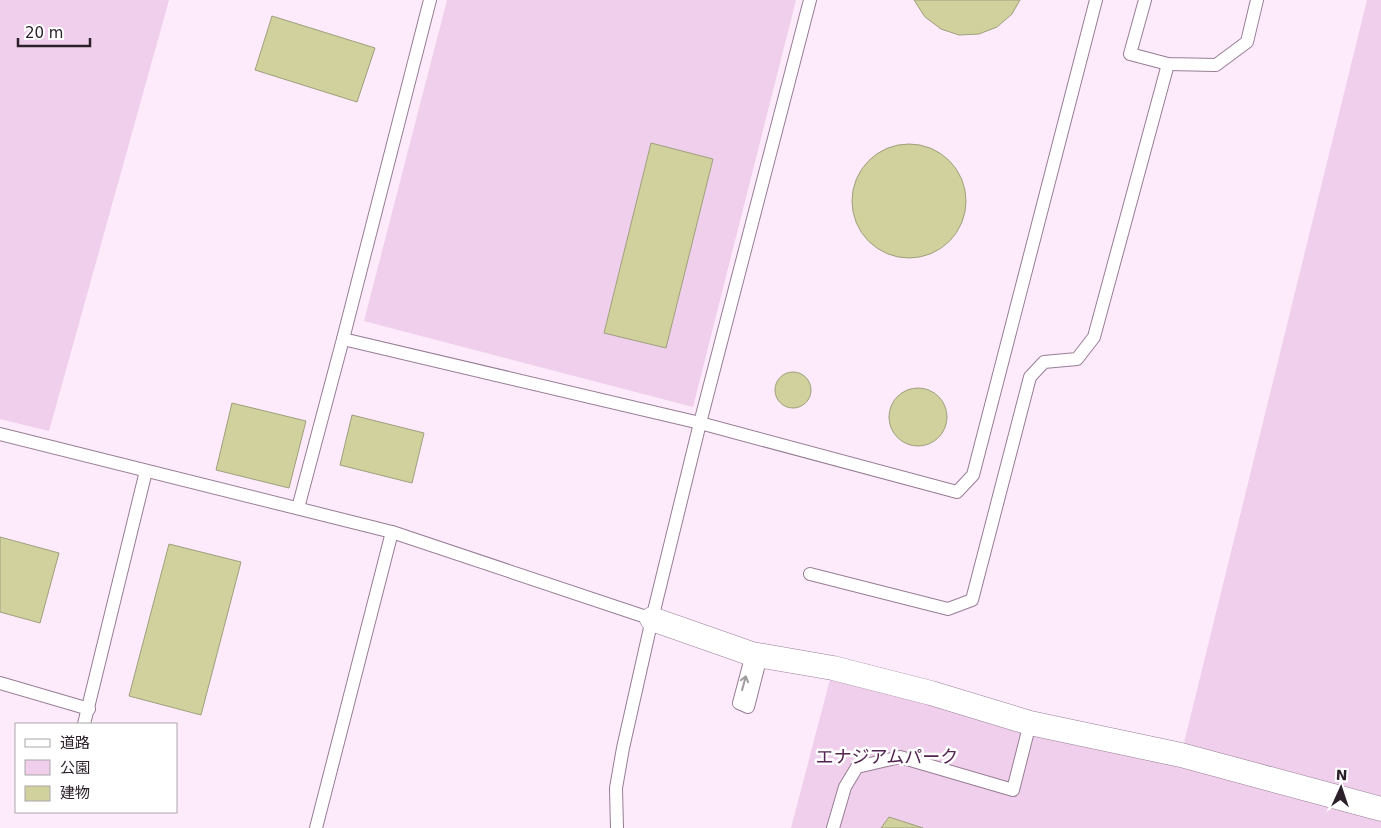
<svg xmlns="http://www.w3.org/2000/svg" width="1381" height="828" font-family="'DejaVu Sans','Noto Sans JP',sans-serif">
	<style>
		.green { fill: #efcfeb; fill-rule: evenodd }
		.building { fill: #d1d19e; stroke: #9e9f7c }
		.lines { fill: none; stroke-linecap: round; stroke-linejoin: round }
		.service-casing { stroke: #987d95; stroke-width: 14 }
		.minor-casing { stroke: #987d95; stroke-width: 25 }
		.service { stroke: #fff; stroke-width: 12 }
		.minor { stroke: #fff; stroke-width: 24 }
		.oneway { stroke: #a09ba0 }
		.labels { text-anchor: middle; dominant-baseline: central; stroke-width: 5; stroke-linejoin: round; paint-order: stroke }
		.park-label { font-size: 18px; fill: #532351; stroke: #fff }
	</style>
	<rect width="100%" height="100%" fill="#fdebfb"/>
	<g class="green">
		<path d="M0 0H169L49 431 0 419Z"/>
		<path d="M447 0H796L693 407 364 321ZM651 143 713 159 666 348 604 332Z"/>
		<path d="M1367 0H1381V828H791L833 668 1181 755Z"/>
	</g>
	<g class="building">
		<path d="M914 0H1020L1012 14 997 27 979 34 959 35 941 29 925 17Z"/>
		<path d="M272 16 375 48 357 102 255 70Z"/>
		<path d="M651 143 713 159 666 348 604 333Z"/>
		<circle cx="909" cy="201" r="57"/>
		<circle cx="793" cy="390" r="18"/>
		<circle cx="918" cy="417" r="29"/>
		<path d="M232 403 306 421 289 488 216 470Z"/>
		<path d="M352 415 424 433 412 483 340 465Z"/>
		<path d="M0 537 59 553 40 623 0 612Z"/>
		<path d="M169 544 241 562 201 715 129 696Z"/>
		<path d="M889 817 923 828H881Z"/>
	</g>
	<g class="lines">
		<defs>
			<g id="service">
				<path d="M1145 0 1130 54 1168 64 1216 65 1247 42 1257 0"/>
				<path d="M343 339 700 423 957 492 973 475 1096 0"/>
				<path d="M0 434 392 532 652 619"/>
				<path d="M298 508 343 339 430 0"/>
				<path d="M810 574 948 609 972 600 1030 377 1044 362 1077 359 1094 337 1168 64"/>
				<path d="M752 654 739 703 748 707 761 656"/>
				<path d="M0 683 89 709"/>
				<path d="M84 724 146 471"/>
				<path d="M316 828 392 532"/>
				<path d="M617 828 616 788 623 748 652 619 700 423 810 0"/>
				<path d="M833 828 845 787 857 767 900 757 1013 790 1030 723"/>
			</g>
			<path id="minor" d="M652 619 752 654 833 668 931 693 1030 723 1181 755 1381 809"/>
		</defs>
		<use href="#service" class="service-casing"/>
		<use href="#minor" class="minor-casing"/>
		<use href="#service" class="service"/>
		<use href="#minor" class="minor"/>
	</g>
	<defs><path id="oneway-shaft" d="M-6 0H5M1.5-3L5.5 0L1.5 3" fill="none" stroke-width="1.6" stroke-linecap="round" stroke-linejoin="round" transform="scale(1.25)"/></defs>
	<use class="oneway" href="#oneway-shaft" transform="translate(744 683) rotate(-75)"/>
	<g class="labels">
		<g class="park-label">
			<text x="887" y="756">エナジアムパーク</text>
		</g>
	</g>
	<rect x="15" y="723" width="162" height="90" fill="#ffffff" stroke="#aba6aa"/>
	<rect x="25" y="739" width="25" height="8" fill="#ffffff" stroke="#aba6aa"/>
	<text x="60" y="748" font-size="15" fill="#2c212b">道路</text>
	<rect x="25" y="760" width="25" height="15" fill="#efcfeb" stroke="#aba6aa"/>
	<text x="60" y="773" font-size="15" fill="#2c212b">公園</text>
	<rect x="25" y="786" width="25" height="15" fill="#d1d19e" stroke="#aba6aa"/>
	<text x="60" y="798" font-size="15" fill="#2c212b">建物</text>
	<g transform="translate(1341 788) rotate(3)" stroke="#ffffff" stroke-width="4" paint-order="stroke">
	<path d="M0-4L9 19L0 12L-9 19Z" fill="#2c212b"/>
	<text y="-8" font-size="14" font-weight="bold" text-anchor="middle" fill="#2c212b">N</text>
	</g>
	<path d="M18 38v8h72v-8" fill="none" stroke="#2c212b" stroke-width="2.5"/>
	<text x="25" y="38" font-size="15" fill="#2c212b" stroke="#ffffff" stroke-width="4" paint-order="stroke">20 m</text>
</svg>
